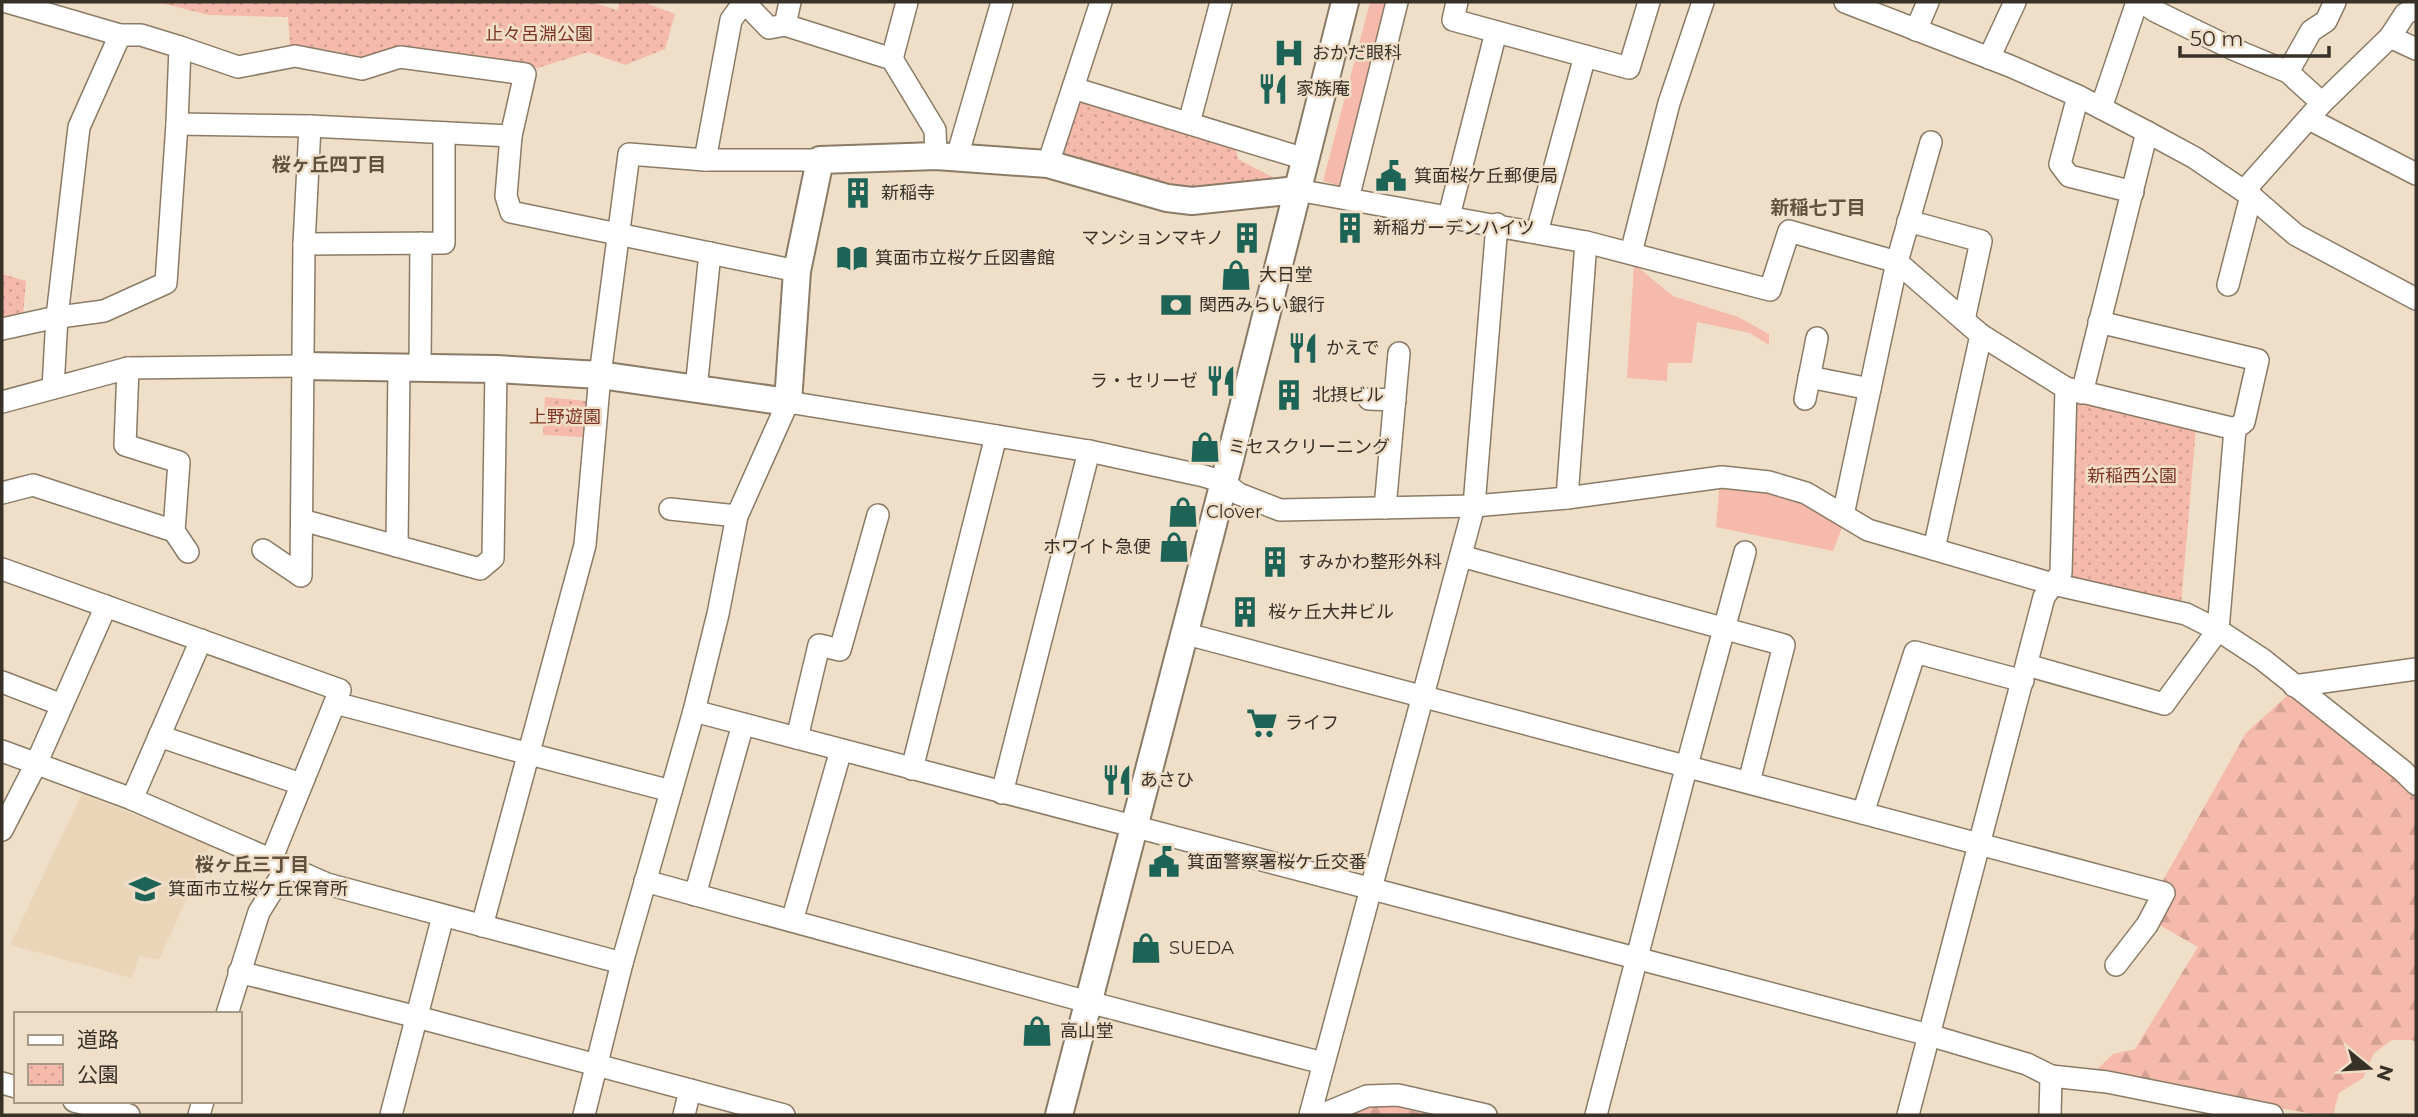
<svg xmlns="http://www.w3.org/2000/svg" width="2418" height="1117" font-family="Montserrat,'Noto Sans JP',sans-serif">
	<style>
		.built { fill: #ebd5b8 }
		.green { fill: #f5baab }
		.forest { fill: url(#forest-firs) }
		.park { fill: url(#park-dots) }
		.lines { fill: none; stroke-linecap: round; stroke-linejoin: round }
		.minor-casing { stroke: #8a7b66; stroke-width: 24 }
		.tertiary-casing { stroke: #8a7b66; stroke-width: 30 }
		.minor { stroke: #fff; stroke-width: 21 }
		.tertiary { stroke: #fff; stroke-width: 26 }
		.labels { text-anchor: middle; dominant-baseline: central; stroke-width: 5; stroke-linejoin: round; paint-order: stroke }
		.park-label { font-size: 18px; fill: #7e3624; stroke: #f0dfc8 }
		.poi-label { font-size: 18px; fill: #383128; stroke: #f0dfc8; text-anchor: start }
		.neighbourhood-label { font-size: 19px; font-weight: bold; fill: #61523f; stroke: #f0dfc8 }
	</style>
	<defs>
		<pattern id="forest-firs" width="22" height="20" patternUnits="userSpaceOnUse" patternTransform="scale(1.75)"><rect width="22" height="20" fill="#f5baab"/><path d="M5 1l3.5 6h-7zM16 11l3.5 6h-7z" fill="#d3a093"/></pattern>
		<pattern id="park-dots" width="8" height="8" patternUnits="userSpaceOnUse" patternTransform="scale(1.75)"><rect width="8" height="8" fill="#f5baab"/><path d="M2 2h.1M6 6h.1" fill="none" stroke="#d3a093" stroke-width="1.8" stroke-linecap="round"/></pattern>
	</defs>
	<rect width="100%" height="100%" fill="#f0dfc8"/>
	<path class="built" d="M82 794 211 844 159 960 139 956 132 978 10 945Z"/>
	<g class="green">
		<path d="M1370 2H1394L1344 187 1323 181Z"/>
		<path d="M1634 264 1673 296 1738 317 1769 334V345L1750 333 1697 322 1692 363H1668L1667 381 1627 378Z"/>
		<path d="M1720 480 1763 485 1845 520 1833 551 1716 527Z"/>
	</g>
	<g class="forest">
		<path d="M2289 694 2400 774 2416 790V1043L2412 1040H2392L2374 1053 2363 1078 2339 1093 2333 1115H2318L2093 1073 2113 1054 2135 1049 2198 947 2154 922 2162 882 2246 733Z"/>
		<path d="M1381 1103 1430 1115H1346Z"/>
	</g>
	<g class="park">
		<path d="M157 2H592L617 10 620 2H643L675 14 665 49 625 65 588 52 538 68 399 47 364 61 334 57 290 45 288 17 209 15Z"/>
		<path d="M1079 95 1234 142 1238 159 1276 179 1180 188 1057 154Z"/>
		<path d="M2 274 26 281 23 316 2 320Z"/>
		<path d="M545 397 586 401 583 437 543 435Z"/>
		<path d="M2080 398 2196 428 2181 605 2069 581 2074 403Z"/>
	</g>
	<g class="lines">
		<defs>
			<g id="minor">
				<path d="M744 2 769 28 785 25 892 59 935 130 936 156"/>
				<path d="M1457 2 1453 20 1629 68 1649 2"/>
				<path d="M1845 2 2010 66 2078 96 2147 132 2195 158 2251 196 2296 235 2416 299"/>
				<path d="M2142 2 2155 11 2233 49 2288 72 2322 103"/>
				<path d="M785 25 790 2"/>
				<path d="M1916 30 1928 2"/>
				<path d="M2390 37 2405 14 2416 8"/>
				<path d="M180 47 238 67 295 56 362 69 400 57 525 74 511 136"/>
				<path d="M1989 58 2015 2"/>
				<path d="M892 59 907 2"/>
				<path d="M2288 72 2311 31 2326 21 2335 2"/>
				<path d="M1073 88 1305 159"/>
				<path d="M2078 96 2060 164 2069 176 2133 192"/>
				<path d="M2101 108 2137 2"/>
				<path d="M2309 119 2416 174"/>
				<path d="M1189 123 1221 2"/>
				<path d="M177 124 310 126 511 136 506 196 511 212 797 271"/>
				<path d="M957 157 1002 2"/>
				<path d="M705 160 731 20 744 2"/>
				<path d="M1048 164 1101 2"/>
				<path d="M1297 190 1586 242 1770 290 1789 231 1897 262 1981 335 2066 388 2235 429 2244 422 2258 360 2099 322"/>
				<path d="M2244 191 2322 103 2390 37 2416 49"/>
				<path d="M1348 199 1397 2"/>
				<path d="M1449 216 1496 32"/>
				<path d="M1908 221 1981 241 1964 320"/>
				<path d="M1537 232 1585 56"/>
				<path d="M304 244 444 243V133"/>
				<path d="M1631 253 1669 103 1703 2"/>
				<path d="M2228 285 2251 196"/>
				<path d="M2 329 52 318 104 311 166 283 177 124 180 47 141 35H120L7 2"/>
				<path d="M128 368 125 445 179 462 174 531 188 552"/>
				<path d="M420 368 421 243"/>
				<path d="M1809 377 1870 389"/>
				<path d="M53 388 57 317 79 127 120 35"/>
				<path d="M696 389 710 253"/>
				<path d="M2082 393 2147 132"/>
				<path d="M1369 399 1395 400"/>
				<path d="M1805 399 1817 338"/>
				<path d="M2 402 128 368 303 366"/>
				<path d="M2 493 33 485 174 531"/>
				<path d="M1567 498 1586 242"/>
				<path d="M1385 508 1399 353"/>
				<path d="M670 509 737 516"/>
				<path d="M1843 515 1897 262 1931 142"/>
				<path d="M302 520 480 569 493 558 496 369"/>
				<path d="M397 546 399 367"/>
				<path d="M1934 549 1981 335"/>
				<path d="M263 550 301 576 304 244 310 126"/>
				<path d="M1461 556 1784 645 1749 782"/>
				<path d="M2 569 340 690 271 860"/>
				<path d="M1183 633 2164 893 2147 925 2116 965"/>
				<path d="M2027 665 2164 704 2218 630 2235 429"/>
				<path d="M2 682 62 705"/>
				<path d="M2294 686 2416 669"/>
				<path d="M335 703 671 791"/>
				<path d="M694 711 1929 1035 2027 1064 2051 1076 2107 1082 2272 1115"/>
				<path d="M159 736 301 784"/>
				<path d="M797 738 819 645 840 650 878 515"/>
				<path d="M2 751 132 799 327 884 622 963"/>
				<path d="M912 769 996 436"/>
				<path d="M1002 793 1089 451"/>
				<path d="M132 799 201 640"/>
				<path d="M1863 813 1915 652 2023 681"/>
				<path d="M2 830 36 764 106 606"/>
				<path d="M645 881 1088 1002 1323 1063"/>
				<path d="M695 895 743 724"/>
				<path d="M792 921 841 750"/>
				<path d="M482 926 585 545 600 375 629 154 705 160H820"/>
				<path d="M239 972 417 1017 784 1115"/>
				<path d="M227 1014 259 912 287 867"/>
				<path d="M2 1083 16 1087"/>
				<path d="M74 1101 129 1115"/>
				<path d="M199 1115 203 1101"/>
				<path d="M391 1115 443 916"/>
				<path d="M584 1115 622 963 694 711 718 614 737 516 788 402 1089 451 1204 476 1223 482 1239 494 1280 510 1474 506 1567 498 1722 477 1769 482 1806 493 1868 530 2053 584 2186 614 2218 630 2262 659 2403 771 2416 784"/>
				<path d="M684 1115 690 1090"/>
				<path d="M1310 1115 1474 506 1497 224"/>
				<path d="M1321 1115 1367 1096 1398 1095 1486 1115"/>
				<path d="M1596 1115 1687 765 1745 552"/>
				<path d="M1908 1115 2044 597 2061 573 2066 388"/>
				<path d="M2050 1115 2051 1076"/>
			</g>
			<g id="tertiary">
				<path d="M303 366 496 369 600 375 788 402 797 271 820 160 936 156 1048 164 1167 198 1192 201 1297 190"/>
				<path d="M1059 1115 1230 459 1345 2"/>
			</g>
		</defs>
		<use href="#minor" class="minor-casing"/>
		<use href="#tertiary" class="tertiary-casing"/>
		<use href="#minor" class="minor"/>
		<use href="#tertiary" class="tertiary"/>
	</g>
	<defs>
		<symbol id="hospital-bare" viewBox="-9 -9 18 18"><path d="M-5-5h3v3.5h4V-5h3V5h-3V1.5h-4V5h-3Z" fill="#1d6356" stroke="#f0dfc8" stroke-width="2.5" paint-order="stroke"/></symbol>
		<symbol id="restaurant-bare" viewBox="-9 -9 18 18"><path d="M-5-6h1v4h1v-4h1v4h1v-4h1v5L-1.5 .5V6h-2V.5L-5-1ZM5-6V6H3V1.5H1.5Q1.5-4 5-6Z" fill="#1d6356" stroke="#f0dfc8" stroke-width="2.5" paint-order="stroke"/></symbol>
		<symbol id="civic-bare" viewBox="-9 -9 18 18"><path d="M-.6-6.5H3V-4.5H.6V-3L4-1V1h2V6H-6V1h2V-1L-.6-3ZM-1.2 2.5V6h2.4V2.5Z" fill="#1d6356" stroke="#f0dfc8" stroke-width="2.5" paint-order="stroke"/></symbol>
		<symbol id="building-bare" viewBox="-9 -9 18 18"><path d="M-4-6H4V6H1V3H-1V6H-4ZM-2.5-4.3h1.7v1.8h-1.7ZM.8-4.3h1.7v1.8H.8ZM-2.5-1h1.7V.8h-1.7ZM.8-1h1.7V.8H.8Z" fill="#1d6356" stroke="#f0dfc8" stroke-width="2.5" paint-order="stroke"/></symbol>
		<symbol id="library-bare" viewBox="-9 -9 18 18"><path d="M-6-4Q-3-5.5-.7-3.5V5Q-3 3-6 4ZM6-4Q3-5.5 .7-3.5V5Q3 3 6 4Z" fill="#1d6356" stroke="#f0dfc8" stroke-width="2.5" paint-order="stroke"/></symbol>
		<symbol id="shop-bare" viewBox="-9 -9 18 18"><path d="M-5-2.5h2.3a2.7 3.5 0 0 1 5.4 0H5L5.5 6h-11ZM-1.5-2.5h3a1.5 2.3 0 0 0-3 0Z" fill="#1d6356" stroke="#f0dfc8" stroke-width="2.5" paint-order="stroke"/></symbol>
		<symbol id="bank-bare" viewBox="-9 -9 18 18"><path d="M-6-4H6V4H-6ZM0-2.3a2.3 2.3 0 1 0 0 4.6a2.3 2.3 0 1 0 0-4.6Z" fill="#1d6356" stroke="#f0dfc8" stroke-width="2.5" paint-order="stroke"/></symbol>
		<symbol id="supermarket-bare" viewBox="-9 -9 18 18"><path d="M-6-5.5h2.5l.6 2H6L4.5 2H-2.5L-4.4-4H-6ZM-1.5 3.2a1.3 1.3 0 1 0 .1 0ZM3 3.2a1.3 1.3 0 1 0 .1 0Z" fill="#1d6356" stroke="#f0dfc8" stroke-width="2.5" paint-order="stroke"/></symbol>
		<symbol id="school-bare" viewBox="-9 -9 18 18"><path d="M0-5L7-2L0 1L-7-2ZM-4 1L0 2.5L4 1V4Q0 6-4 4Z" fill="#1d6356" stroke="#f0dfc8" stroke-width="2.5" paint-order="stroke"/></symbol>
	</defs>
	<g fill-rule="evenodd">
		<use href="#hospital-bare" x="1267" y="31" width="44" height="44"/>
		<use href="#restaurant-bare" x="1251" y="67" width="44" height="44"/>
		<use href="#civic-bare" x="1369" y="154" width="44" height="44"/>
		<use href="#building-bare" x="836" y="171" width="44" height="44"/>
		<use href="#building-bare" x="1328" y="206" width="44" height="44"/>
		<use href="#building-bare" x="1225" y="216" width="44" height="44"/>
		<use href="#library-bare" x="830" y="236" width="44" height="44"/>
		<use href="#shop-bare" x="1214" y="253" width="44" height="44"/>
		<use href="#bank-bare" x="1154" y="283" width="44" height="44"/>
		<use href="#restaurant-bare" x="1281" y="326" width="44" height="44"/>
		<use href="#restaurant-bare" x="1199" y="359" width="44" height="44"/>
		<use href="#building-bare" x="1267" y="373" width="44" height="44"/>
		<use href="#shop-bare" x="1183" y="425" width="44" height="44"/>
		<use href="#shop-bare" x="1161" y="490" width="44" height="44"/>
		<use href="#shop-bare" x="1152" y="525" width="44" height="44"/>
		<use href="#building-bare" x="1253" y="540" width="44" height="44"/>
		<use href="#building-bare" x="1223" y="590" width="44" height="44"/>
		<use href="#supermarket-bare" x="1240" y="701" width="44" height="44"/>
		<use href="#restaurant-bare" x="1095" y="758" width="44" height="44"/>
		<use href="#civic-bare" x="1142" y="840" width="44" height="44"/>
		<use href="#school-bare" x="123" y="867" width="44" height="44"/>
		<use href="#shop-bare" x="1124" y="926" width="44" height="44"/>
		<use href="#shop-bare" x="1015" y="1009" width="44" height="44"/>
	</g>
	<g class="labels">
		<g class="park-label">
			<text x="539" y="34">止々呂淵公園</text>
			<text x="565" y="417">上野遊園</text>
			<text x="2132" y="476">新稲西公園</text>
		</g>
		<g class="poi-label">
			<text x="1312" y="53">おかだ眼科</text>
			<text x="1296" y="89">家族庵</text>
			<text x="1414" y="176">箕面桜ケ丘郵便局</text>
			<text x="881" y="193">新稲寺</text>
			<text x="1373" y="228">新稲ガーデンハイツ</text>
			<text x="1224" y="238" text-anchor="end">マンションマキノ</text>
			<text x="875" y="258">箕面市立桜ケ丘図書館</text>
			<text x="1259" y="275">大日堂</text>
			<text x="1199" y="305">関西みらい銀行</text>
			<text x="1326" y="348">かえで</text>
			<text x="1198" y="381" text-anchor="end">ラ・セリーゼ</text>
			<text x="1312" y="395">北摂ビル</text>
			<text x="1228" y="447">ミセスクリーニング</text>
			<text x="1206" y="512">Clover</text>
			<text x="1151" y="547" text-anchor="end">ホワイト急便</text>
			<text x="1298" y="562">すみかわ整形外科</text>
			<text x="1268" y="612">桜ヶ丘大井ビル</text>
			<text x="1285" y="723">ライフ</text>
			<text x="1140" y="780">あさひ</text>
			<text x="1187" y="862">箕面警察署桜ケ丘交番</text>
			<text x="168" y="889">箕面市立桜ケ丘保育所</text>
			<text x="1169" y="948">SUEDA</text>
			<text x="1060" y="1031">高山堂</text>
		</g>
		<g class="neighbourhood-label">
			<text x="329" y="164">桜ヶ丘四丁目</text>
			<text x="1818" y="207">新稲七丁目</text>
			<text x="252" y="864">桜ヶ丘三丁目</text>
		</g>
	</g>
	<rect width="2418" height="1117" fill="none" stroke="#383128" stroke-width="7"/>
	<rect x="14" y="1012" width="228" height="91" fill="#f0dfc8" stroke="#a69988" stroke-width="2"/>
	<rect x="28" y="1035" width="35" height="10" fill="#ffffff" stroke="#a69988" stroke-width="2"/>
	<text x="77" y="1047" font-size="21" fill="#383128">道路</text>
	<rect x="28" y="1064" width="35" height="21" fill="url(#park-dots)" stroke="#a69988" stroke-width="2"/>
	<text x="77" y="1082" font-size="21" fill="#383128">公園</text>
	<g transform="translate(2369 1068) rotate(108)" stroke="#f0dfc8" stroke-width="5" paint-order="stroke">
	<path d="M0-5L12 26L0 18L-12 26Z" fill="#383128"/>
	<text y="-10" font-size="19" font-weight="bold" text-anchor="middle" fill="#383128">N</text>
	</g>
	<path d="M2180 46v10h149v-10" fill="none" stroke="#383128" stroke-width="3.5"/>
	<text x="2190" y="46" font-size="21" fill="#383128" stroke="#f0dfc8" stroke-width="5" paint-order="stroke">50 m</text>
</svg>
